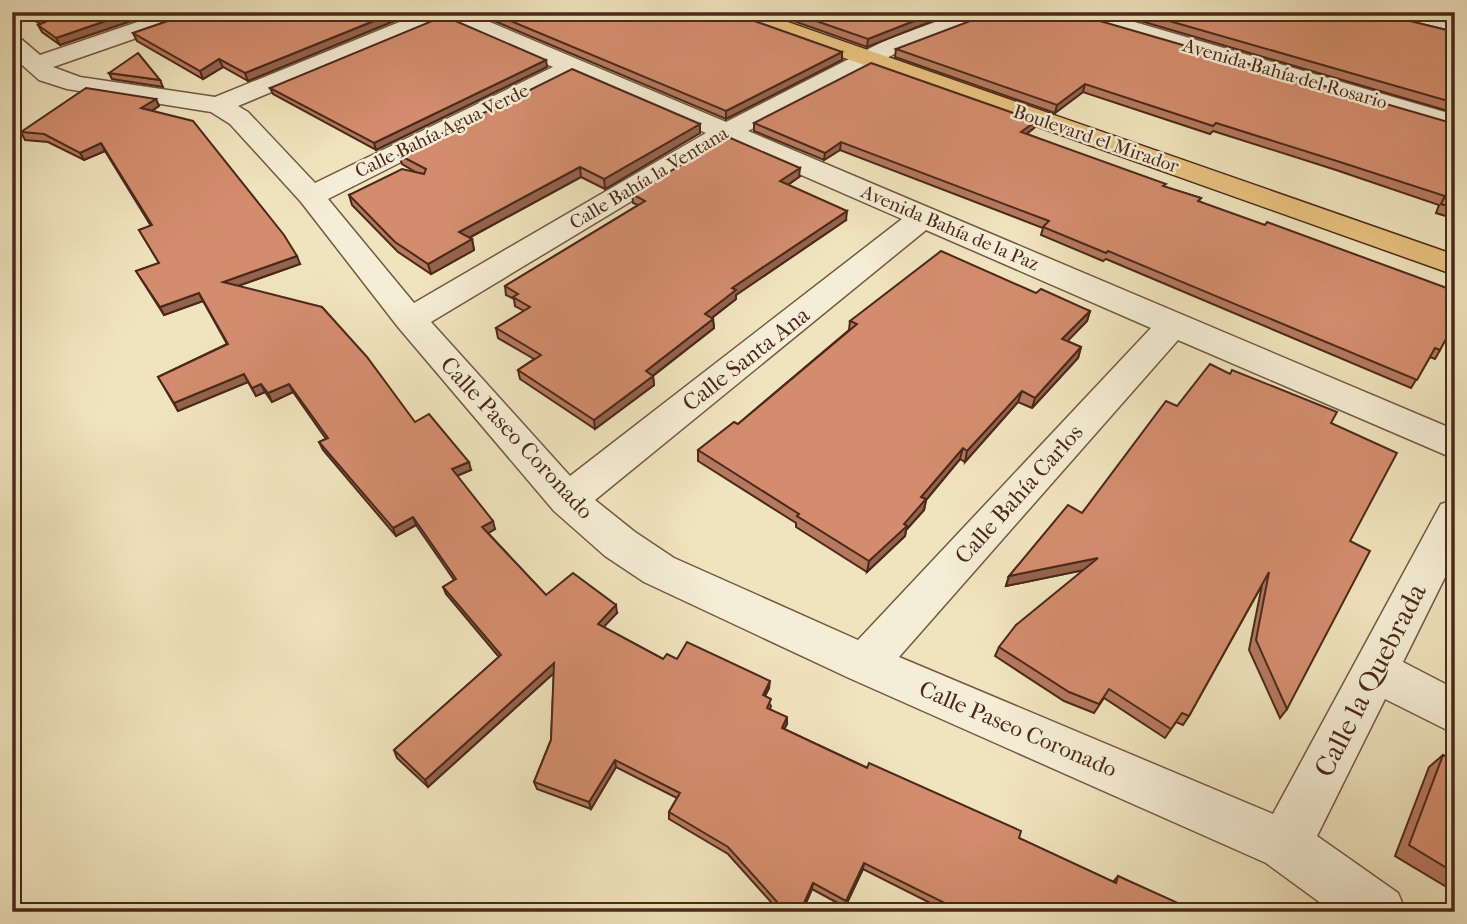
<svg xmlns="http://www.w3.org/2000/svg" width="1467" height="924" font-family="'IM FELL French Canon',serif">
	<style>
		.lines { fill: none; stroke-linecap: round; stroke-linejoin: round }
		.minor-casing { stroke: #745743; stroke-width: 3 }
		.major-casing { stroke: #4b281a; stroke-width: 3 }
		.minor { fill: #f5edd5; fill-rule: evenodd }
		.major { fill: #e8c27f; fill-rule: evenodd }
		.wall { fill: #b5795f; stroke: #4b281a; stroke-width: 2 }
		.shaded-wall { fill: #94634d; stroke: #4b281a; stroke-width: 2 }
		.building { fill: #d38d6e; stroke: #4b281a; stroke-width: 2 }
		.labels { text-anchor: middle; dominant-baseline: central; stroke-width: 5; stroke-linejoin: round; paint-order: stroke }
		.far-street-label { font-size: 19px; fill: #4b281a; stroke: #f5edd5 }
		.street-label { font-size: 23px; fill: #4b281a; stroke: #f5edd5 }
		.near-street-label { font-size: 28px; fill: #4b281a; stroke: #f5edd5 }
	</style>
	<rect width="100%" height="100%" fill="#f0e4be"/>
	<filter id="stains"><feTurbulence type="fractalNoise" baseFrequency=".00286" numOctaves="4"/><feColorMatrix values="0 0 0 0 .2 0 0 0 0 .09 0 0 0 0 .02 0 0 0 .5 -.17"/></filter>
	<radialGradient id="worn" r=".72"><stop offset=".6" stop-color="#630" stop-opacity="0"/><stop offset="1" stop-color="#630" stop-opacity=".3"/></radialGradient>
	<g class="lines">
		<defs>
			<g id="minor">
				<path d="M167 12H200L197 17 53 67 80 77 215 97 424 12H466L726 122 886 40 963 12H996L993 17 902 50 748 131 1455 430V459L1178 340 899 657 1273 814 1441 504 1455 500V557L1403 662 1455 689V734L1385 699 1317 836 1398 893 1406 912H1333L1266 863 849 678 644 582 605 556 554 511 398 327 301 202 230 124 211 112 67 89 39 80 12 56V36L20 38 40 55ZM445 20 553 67 315 183 248 112 238 106ZM573 75 706 133 414 303 328 199ZM728 143 902 219 570 476 431 322ZM926 230 1151 328 858 640 674 558 635 532 595 500Z"/>
				<path d="M1064 12H1100L1455 115V131L1067 17Z"/>
				<path d="M1366 12H1404L1455 25V39L1369 17Z"/>
			</g>
			<path id="major" d="M726 12H759L1455 255V275L729 17Z"/>
		</defs>
		<use href="#minor" class="minor-casing"/>
		<use href="#major" class="major-casing"/>
		<use href="#minor" class="minor"/>
		<use href="#major" class="major"/>
	</g>
	<g class="wall">
		<path d="M20 12H158L60 45 42 32 38 25 40 24Z"/>
		<path d="M194 12H416L248 81 223 67 203 79 137 41 133 33Z"/>
		<path d="M473 12H729L842 60 726 119Z"/>
		<path d="M768 12H955L867 47Z"/>
		<path d="M1110 12H1373L1455 32V113Z"/>
		<path d="M1416 12H1455V22Z"/>
		<path d="M896 49 1455 124V219L1436 213 1439 205 1336 170 1213 131 1210 134 1083 92 1055 113 895 57Z"/>
		<path d="M547 67 376 150 273 94 270 88Z"/>
		<path d="M109 73 160 80 163 87 112 79Z"/>
		<path d="M159 106 152 111 300 264 238 286 415 422 471 470 457 476 495 529 488 533 546 595 617 613 603 627 663 659H677L769 688 765 696 771 706 770 709 787 724 784 729 1113 882 1118 876 1188 912H948L863 869 845 907 812 889 802 912H780L728 854 669 819V812L677 798 616 767 591 809 537 789 534 782 551 740 554 673 428 787 397 758 394 750 499 657 446 594 443 587 454 580 416 525 396 536 323 450 319 442 326 439 293 392 272 402 265 392 256 396 248 382 178 411 158 377 227 344 203 301 164 315 141 279 136 271 159 263 139 230 151 226 105 151 84 160 48 142 25 140 21 132Z"/>
		<path d="M754 123 1034 128 1027 134 1165 187 1201 198 1199 201 1440 350 1435 359 1430 357 1411 388 1106 259 1103 261 1041 235 1043 228 840 150 824 160 754 131Z"/>
		<path d="M700 124V133L605 189 581 177 469 238 472 239 474 250 431 274 398 252 352 205 349 195 417 173 402 164 399 155Z"/>
		<path d="M799 177 788 185 846 220 736 295V299L712 318 713 319 714 328 653 376 654 385 595 429 520 379 518 370 534 359 498 338 496 328 524 311 515 306 514 299 506 295 505 286 638 205 633 203 632 194Z"/>
		<path d="M1036 293 1090 311 1087 321 1067 341 1081 347 1078 358 1032 408 1018 402 965 462 960 459 926 500 924 510 906 530 905 536 867 572 796 527V523L698 461V450L738 424 849 330 850 321Z"/>
		<path d="M1177 406 1331 423 1350 541 1287 709 1280 718 1249 650 1262 585 1189 716 1183 725 1176 722 1165 738 1104 698 1094 713 1064 701 995 656 999 647 1084 570 1006 586 1009 576 1082 513Z"/>
		<path d="M1443 755 1455 762V892L1395 856 1429 767Z"/>
	</g>
	<g class="shaded-wall">
		<path d="M132 12H158L60 45 56 38Z"/>
		<path d="M396 12H416L248 81 245 73Z"/>
		<path d="M937 12H955L867 47 868 39Z"/>
		<path d="M842 52V60L726 119V111Z"/>
		<path d="M219 59 223 67 203 79 200 71Z"/>
		<path d="M546 60 547 67 376 150 374 143Z"/>
		<path d="M1085 84 1083 92 1055 113 1057 105Z"/>
		<path d="M12 87 17 94 12 97Z"/>
		<path d="M156 99 159 106 144 116 141 108Z"/>
		<path d="M1036 121 1034 128 1019 139 1021 132Z"/>
		<path d="M700 124V133L605 189 604 179Z"/>
		<path d="M841 142 840 150 824 160 825 153Z"/>
		<path d="M101 143 105 151 84 160 80 153Z"/>
		<path d="M580 167 581 177 461 242 459 232Z"/>
		<path d="M800 168 799 177 780 190V181Z"/>
		<path d="M847 211 846 220 736 295V299L705 323V314L732 288Z"/>
		<path d="M472 239 474 250 431 274 428 264Z"/>
		<path d="M297 256 300 264 226 290 223 282Z"/>
		<path d="M199 293 203 301 164 315 160 307Z"/>
		<path d="M1090 311 1087 321 1059 350 1062 339Z"/>
		<path d="M713 319 714 328 647 380 646 371Z"/>
		<path d="M1081 347 1078 358 1032 408 1035 398Z"/>
		<path d="M244 374 248 382 178 411 174 403Z"/>
		<path d="M653 376 654 385 595 429 594 420Z"/>
		<path d="M261 384 265 392 256 396 252 388Z"/>
		<path d="M289 384 293 392 272 402 268 393Z"/>
		<path d="M1022 391 1018 402 965 462 967 451Z"/>
		<path d="M963 448 960 459 926 500 924 510 906 530 905 536 867 572 869 561 904 524 921 497Z"/>
		<path d="M469 462 471 470 454 477 452 469Z"/>
		<path d="M413 517 416 525 396 536 393 528Z"/>
		<path d="M493 521 495 529 485 535 482 527Z"/>
		<path d="M1098 558 1094 568 1006 586 1009 576Z"/>
		<path d="M616 605 617 613 599 632 598 624Z"/>
		<path d="M554 663 556 671 428 787 425 780Z"/>
		<path d="M770 681 769 688 762 702 763 695Z"/>
		<path d="M787 717V724L781 735 782 728Z"/>
		<path d="M615 760 616 767 591 809 589 802Z"/>
		<path d="M864 863 863 869 845 907 846 901Z"/>
		<path d="M813 883 812 889 802 912H800Z"/>
	</g>
	<g class="building">
		<path d="M29 12H132L56 38 38 25 45 22Z"/>
		<path d="M194 12H396L245 73 219 59 200 71 133 33Z"/>
		<path d="M489 12H729L842 52 726 111Z"/>
		<path d="M790 12H937L868 39Z"/>
		<path d="M994 12H1069L1455 124V208L1441 204 1445 196 1340 162 1216 123 1213 126 1085 84 1057 105 896 49Z"/>
		<path d="M1138 12H1373L1455 32V103Z"/>
		<path d="M444 16 546 60 374 143 270 88Z"/>
		<path d="M138 53 160 80 109 73Z"/>
		<path d="M871 63 1036 121 1021 132 1166 184 1163 186 1201 198 1198 201 1265 225 1267 222 1455 291V323L1440 350 1435 348 1417 380 1108 251 1106 253 1043 227 1049 221 841 142 825 153 754 123Z"/>
		<path d="M572 69 700 124 604 179 580 167 459 232 472 239 428 264 395 242 349 195 402 169 424 174 426 169 399 155Z"/>
		<path d="M86 88 156 99 141 108 193 121 284 235 297 256 223 282 322 307 367 357 415 422 429 414 469 462 452 469 493 521 482 527 546 595 573 573 616 605 598 624 663 659 667 654 677 659 687 642 770 681 763 695 771 699 767 708 787 717 782 728 867 768 869 763 1021 831 1019 838 1116 883 1118 876 1189 908 1188 912H954L955 908 864 863 846 901 813 883 800 912H786L728 847 669 812 680 793 615 760 589 802 534 782 551 740 554 663 425 780 394 750 501 655 443 587 456 579 413 517 393 528 319 442 328 438 289 384 268 393 261 384 252 388 244 374 174 403 158 377 228 344 199 293 160 307 136 271 159 263 139 230 152 225 101 143 80 153 44 134 21 132Z"/>
		<path d="M728 137 800 168 780 181 847 211 732 288 736 290 705 314 713 319 646 371 653 376 594 420 518 370 541 355 496 328 530 307 513 297 518 294 505 286 645 201 632 194Z"/>
		<path d="M941 251 1036 293 1041 289 1090 311 1062 339 1081 347 1035 398 1022 391 967 451 963 448 921 497 926 499 904 524 907 526 869 561 797 516 799 514 698 450 734 422 738 424 857 324 850 321Z"/>
		<path d="M1210 364 1230 374 1232 370 1337 412 1331 423 1397 453 1350 541 1370 551 1287 709 1256 640 1269 572 1189 716 1182 713 1171 729 1109 689 1099 704 1069 692 999 647 1016 625 1098 558 1009 576 1068 505 1082 513 1166 401 1177 406Z"/>
		<path d="M1443 755 1455 762V873L1409 845Z"/>
	</g>
	<g class="labels">
		<g class="far-street-label">
			<text transform="translate(1285 74) rotate(16)">Avenida Bahía del Rosario</text>
			<text transform="translate(442 131) rotate(-26)">Calle Bahía Agua Verde</text>
			<text transform="translate(1096 139) rotate(19)">Boulevard el Mirador</text>
			<text transform="translate(649 178) rotate(-31)">Calle Bahía la Ventana</text>
			<text transform="translate(950 228) rotate(23)">Avenida Bahía de la Paz</text>
		</g>
		<g class="street-label">
			<text transform="translate(746 359) rotate(-38)">Calle Santa Ana</text>
			<text transform="translate(517 438) rotate(47)">Calle Paseo Coronado</text>
			<text transform="translate(1019 494) rotate(-48)">Calle Bahía Carlos</text>
			<text transform="translate(1018 729) rotate(23)">Calle Paseo Coronado</text>
		</g>
		<g class="near-street-label">
			<text transform="translate(1370 680) rotate(-63)">Calle la Quebrada</text>
		</g>
	</g>
	<rect width="1467" height="924" fill="none" stroke="#f0e4be" stroke-width="42"/>
	<rect x="14" y="14" width="1439" height="896" fill="none" stroke="#4b281a" stroke-width="3.5"/>
	<rect x="21" y="21" width="1425" height="882" fill="none" stroke="#4b281a" stroke-width="2"/>
	<rect width="100%" height="100%" filter="url(#stains)"/>
	<rect width="100%" height="100%" fill="url(#worn)"/>
</svg>
